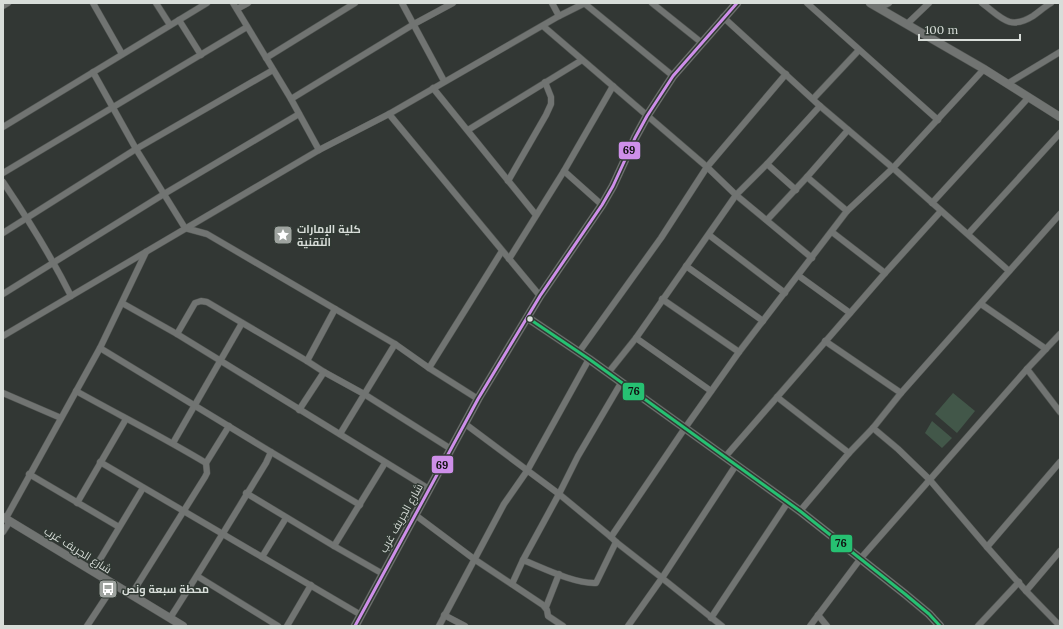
<svg xmlns="http://www.w3.org/2000/svg" width="1063" height="629" font-family="Lora,Cairo,serif">
	<style>
		.green { fill: #425749 }
		.lines { fill: none; stroke-linecap: round; stroke-linejoin: round }
		.minor-casing { stroke: #505451; stroke-width: 7 }
		.tertiary-casing { stroke: #505451; stroke-width: 9 }
		.minor { stroke: #717472; stroke-width: 6 }
		.tertiary { stroke: #717472; stroke-width: 8 }
		.bus-1-casing { stroke: #303933; stroke-width: 6 }
		.bus-2-casing { stroke: #303933; stroke-width: 6 }
		.bus-1 { stroke: #26c172; stroke-width: 3 }
		.bus-2 { stroke: #ce8fe9; stroke-width: 3 }
		.bus-dot { fill: #d8ddd9; stroke: #303933; stroke-width: 1.5 }
		.labels { text-anchor: middle; dominant-baseline: central; stroke-width: 3; stroke-linejoin: round; paint-order: stroke }
		.poi-label { font-size: 11px; font-weight: bold; fill: #d8ddd9; stroke: #303933; text-anchor: start }
		.street-label { font-size: 11px; fill: #d8ddd9; stroke: #303933 }
		.line-badge { stroke: #303933; stroke-width: 1.5 }
		.pale-badge-label { font-size: 11px; text-anchor: middle; font-weight: bold; fill: #111 }
	</style>
	<rect width="100%" height="100%" fill="#323734"/>
	<g class="green">
		<path d="M953 393 975 411 957 433 935 414Z"/>
		<path d="M932 421 952 438 942 448 925 433Z"/>
	</g>
	<g class="lines">
		<defs>
			<g id="minor">
				<path d="M93 3 122 54"/>
				<path d="M156 3 170 25"/>
				<path d="M233 3 291 99 319 150"/>
				<path d="M402 3 444 81"/>
				<path d="M552 3 559 16"/>
				<path d="M584 3 673 76"/>
				<path d="M652 3 702 43"/>
				<path d="M807 3 938 120"/>
				<path d="M982 3C1001 17 1009 31 1033 16 1039 12 1044 7 1051 3"/>
				<path d="M3 6 8 3"/>
				<path d="M879 8 889 3"/>
				<path d="M237 9 248 3"/>
				<path d="M723 17 820 106 893 168 1009 271"/>
				<path d="M179 20 201 55"/>
				<path d="M907 24 929 3"/>
				<path d="M543 26 707 167 736 195 812 258"/>
				<path d="M266 58 355 3"/>
				<path d="M93 72 136 149 185 228 207 234 395 344 429 368 478 399"/>
				<path d="M1007 84 1060 52"/>
				<path d="M433 88 536 215"/>
				<path d="M291 99 414 24 453 3"/>
				<path d="M813 99 859 50"/>
				<path d="M389 114 540 296"/>
				<path d="M3 127 207 3"/>
				<path d="M468 130 582 60"/>
				<path d="M767 164 796 190"/>
				<path d="M564 171 602 205"/>
				<path d="M3 173 247 27"/>
				<path d="M807 177 847 211"/>
				<path d="M508 181 546 115 551 104V97L545 82"/>
				<path d="M3 182C28 219 51 256 71 296"/>
				<path d="M932 203 1029 97"/>
				<path d="M767 220 807 177 848 130"/>
				<path d="M832 232 885 273"/>
				<path d="M3 233 136 149 273 70"/>
				<path d="M968 234 1060 133"/>
				<path d="M709 235 785 293"/>
				<path d="M509 259 564 171 613 86"/>
				<path d="M686 266 763 321"/>
				<path d="M799 276 850 313"/>
				<path d="M3 294 164 194 299 114"/>
				<path d="M662 299 739 352"/>
				<path d="M122 303 177 334 429 489"/>
				<path d="M981 304 1046 349"/>
				<path d="M177 334 195 303 201 301 207 302 307 361 324 372 364 394 451 449"/>
				<path d="M3 336 319 150 389 114 559 16 585 3"/>
				<path d="M636 338 711 391"/>
				<path d="M825 341 901 393"/>
				<path d="M100 348 271 452 360 505"/>
				<path d="M579 352 661 238 707 167 786 74"/>
				<path d="M307 361 335 309"/>
				<path d="M429 368 502 251"/>
				<path d="M1027 369 1060 412"/>
				<path d="M608 373 636 338 736 195 767 164 820 106"/>
				<path d="M76 391C119 415 163 437 206 463"/>
				<path d="M3 393 61 418"/>
				<path d="M777 397 849 453"/>
				<path d="M299 410 324 372"/>
				<path d="M464 423 559 494 611 537 616 542 662 578 722 626"/>
				<path d="M873 428 898 449 929 479 987 547 1026 591 1059 625"/>
				<path d="M340 434 395 344"/>
				<path d="M173 443 242 323"/>
				<path d="M725 457 885 273 941 211"/>
				<path d="M100 462 361 615"/>
				<path d="M29 474 119 527"/>
				<path d="M246 493 334 546 383 574"/>
				<path d="M77 503 126 419"/>
				<path d="M800 511 849 453 873 428 901 393 1060 214"/>
				<path d="M414 514 474 559 543 605 547 610 548 616 563 626"/>
				<path d="M6 518 100 348 146 252"/>
				<path d="M3 532 10 521"/>
				<path d="M611 537 685 428 739 352 847 211 893 168 984 69"/>
				<path d="M334 546 385 463"/>
				<path d="M987 547 1060 462"/>
				<path d="M262 557 286 518"/>
				<path d="M523 560C543 568 575 584 596 583L616 542"/>
				<path d="M93 571 143 488"/>
				<path d="M197 576 278 626"/>
				<path d="M512 584 523 560 559 494 578 456 621 383"/>
				<path d="M1026 591 1060 551"/>
				<path d="M131 595 205 477 207 473 206 463 229 426"/>
				<path d="M546 607 559 574"/>
				<path d="M444 615 465 626"/>
				<path d="M818 615 827 626"/>
				<path d="M170 618C203 567 234 515 266 463L271 452"/>
				<path d="M711 618 788 502"/>
				<path d="M87 626 114 585"/>
				<path d="M287 626 311 585"/>
				<path d="M439 626 504 504 527 471 589 359"/>
				<path d="M628 626 662 578 736 465"/>
				<path d="M810 626 861 558 1027 369 1060 334"/>
				<path d="M978 626 1019 582"/>
			</g>
			<g id="tertiary">
				<path d="M870 3 984 69 1060 117"/>
				<path d="M528 318 589 359 800 511 905 594 929 614 940 626"/>
				<path d="M3 517 183 626"/>
				<path d="M355 626 478 399 540 296 602 205 613 186 635 138 647 116 673 76 737 3"/>
			</g>
		</defs>
		<use href="#minor" class="minor-casing"/>
		<use href="#tertiary" class="tertiary-casing"/>
		<use href="#minor" class="minor"/>
		<use href="#tertiary" class="tertiary"/>
		<defs>
			<path id="bus-1" d="M528 318 589 359 800 511 905 594 929 614 940 626"/>
			<path id="bus-2" d="M355 626 478 399 540 296 602 205 613 186 635 138 647 116 673 76 737 3"/>
		</defs>
		<use href="#bus-1" class="bus-1-casing"/>
		<use href="#bus-2" class="bus-2-casing"/>
		<use href="#bus-1" class="bus-1"/>
		<use href="#bus-2" class="bus-2"/>
	</g>
	<defs>
		<symbol id="sight-square" viewBox="-11 -11 22 22"><rect x="-9" y="-9" width="18" height="18" rx="4" fill="#9ea39f" stroke="#303933"/><path d="M0-6L1.8-2.2L6-1.7L2.9 1.2L3.7 5.4L0 3.3L-3.7 5.4L-2.9 1.2L-6-1.7L-1.8-2.2Z" fill="#fff"/></symbol>
		<symbol id="bus-square" viewBox="-11 -11 22 22"><rect x="-9" y="-9" width="18" height="18" rx="4" fill="#9ea39f" stroke="#303933"/><path d="M-5-6H5V4H4V6H2V4H-2V6H-4V4H-5ZM-3.5-4V0h7V-4ZM-3.5 1.2v1.5H-2V1.2ZM2 1.2v1.5H3.5V1.2Z" fill="#fff"/></symbol>
	</defs>
	<g fill-rule="evenodd">
		<use href="#sight-square" x="272" y="224" width="22" height="22"/>
		<use href="#bus-square" x="97" y="578" width="22" height="22"/>
	</g>
	<circle class="bus-dot" cx="530" cy="319" r="3.5"/>
	<g class="labels">
		<g class="poi-label">
			<text x="297" y="229">كلية الإمارات<tspan x="297" dy="13">التقنية</tspan></text>
			<text x="122" y="589">محطة سبعة ونص</text>
		</g>
		<g class="street-label">
			<text transform="translate(401 518) rotate(-61)">شارع الجريف غرب</text>
			<text transform="translate(78 550) rotate(32)">شارع الجريف غرب</text>
		</g>
	</g>
	<g class="line-badge">
		<rect x="618" y="141" width="23" height="19" rx="4" fill="#ce8fe9"/>
		<rect x="622" y="382" width="23" height="19" rx="4" fill="#26c172"/>
		<rect x="431" y="455" width="23" height="19" rx="4" fill="#ce8fe9"/>
		<rect x="830" y="534" width="23" height="19" rx="4" fill="#26c172"/>
	</g>
	<g class="pale-badge-label">
		<text x="629" y="154">69</text>
		<text x="634" y="395">76</text>
		<text x="442" y="469">69</text>
		<text x="841" y="547">76</text>
	</g>
	<rect width="1063" height="629" fill="none" stroke="#d8ddd9" stroke-width="8"/>
	<path d="M919 34v6h101v-6" fill="none" stroke="#d8ddd9" stroke-width="2"/>
	<text x="925" y="34" font-size="12" fill="#d8ddd9" stroke="#303933" stroke-width="3" paint-order="stroke">100 m</text>
</svg>
